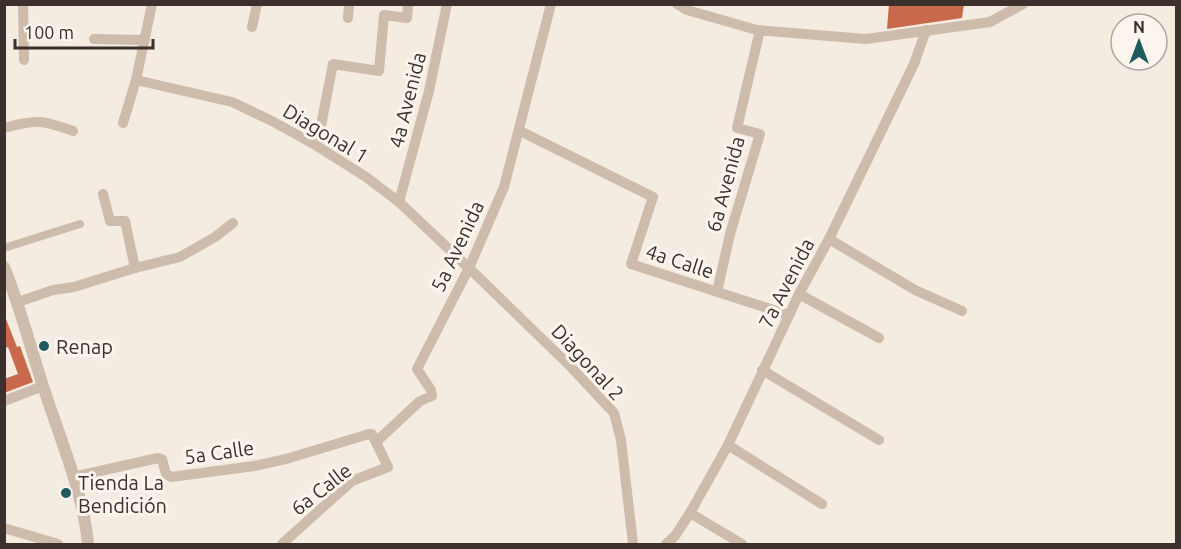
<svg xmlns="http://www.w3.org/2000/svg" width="1181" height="549" font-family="Ubuntu,sans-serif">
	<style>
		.building { fill: #c8694b }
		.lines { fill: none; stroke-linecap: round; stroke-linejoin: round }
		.pedestrian { stroke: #cdbbac; stroke-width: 8 }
		.minor { stroke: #cdbbac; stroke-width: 10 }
		.tertiary { stroke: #cdbbac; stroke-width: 12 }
		.poi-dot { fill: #1f5a5e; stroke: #fbf5ee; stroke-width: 2 }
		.labels { text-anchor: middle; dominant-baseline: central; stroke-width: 6; stroke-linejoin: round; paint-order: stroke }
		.street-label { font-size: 20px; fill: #3b302b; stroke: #fbf5ee }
		.poi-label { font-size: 20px; fill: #3b302b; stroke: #fbf5ee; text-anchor: start }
	</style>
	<rect width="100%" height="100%" fill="#f4ebe1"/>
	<g class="building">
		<path d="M889 4H964L962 18 887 29Z"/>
		<path d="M4 314 17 347 20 346 33 382 4 393V379L18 374 8 347 4 349Z"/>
	</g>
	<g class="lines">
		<path class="pedestrian" d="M4 248 80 224"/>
		<g class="minor">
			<path d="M23 4 24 60"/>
			<path d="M677 4 687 10 757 30 866 39 990 22 1023 4"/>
			<path d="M348 18 349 4"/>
			<path d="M252 27 257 4"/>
			<path d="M94 39 145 40"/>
			<path d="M136 80 232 102 272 121 317 146 366 177 399 202 469 268 571 367 614 413 621 440 633 544"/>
			<path d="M123 123 136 80 152 4"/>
			<path d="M4 128C36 119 43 120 73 131"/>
			<path d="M520 131 653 197 631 264 789 315"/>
			<path d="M317 146 333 64 379 71 384 15 407 18 408 4"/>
			<path d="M103 194 110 221H125L135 268"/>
			<path d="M399 202 429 91 447 4"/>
			<path d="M829 239 915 290 962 311"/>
			<path d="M717 292 730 234 760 134 737 128 760 30"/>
			<path d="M799 294 879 338"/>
			<path d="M18 302 53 290 74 287 135 268 180 257 215 237 233 223"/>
			<path d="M762 370 879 440"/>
			<path d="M4 401 43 386"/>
			<path d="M376 442 420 401 432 396 431 390 417 369 469 268 504 187 551 4"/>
			<path d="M728 445 822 504"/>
			<path d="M73 477 158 458 162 459 166 474 171 477 254 466 286 459 369 434H372L388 467 352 481 282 544"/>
			<path d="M690 513 742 544"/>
			<path d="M4 528 58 544"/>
			<path d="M666 544 675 536 690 513 728 445 799 294 829 239 914 64 926 30"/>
		</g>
		<path class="tertiary" d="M4 267C20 306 30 346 43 386 59 436 83 491 88 544"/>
	</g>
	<g class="poi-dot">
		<circle cx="44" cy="346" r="6"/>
		<circle cx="66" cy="493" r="6"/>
	</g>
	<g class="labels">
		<g class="street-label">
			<text transform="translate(407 100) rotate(-76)">4a Avenida</text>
			<text transform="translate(326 133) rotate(31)">Diagonal 1</text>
			<text transform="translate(725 184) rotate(-75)">6a Avenida</text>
			<text transform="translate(457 246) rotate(-65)">5a Avenida</text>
			<text transform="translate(680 261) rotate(18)">4a Calle</text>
			<text transform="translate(786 283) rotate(-63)">7a Avenida</text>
			<text transform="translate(588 362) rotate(47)">Diagonal 2</text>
			<text transform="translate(219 452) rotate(-8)">5a Calle</text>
			<text transform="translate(321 489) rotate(-38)">6a Calle</text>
		</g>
		<g class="poi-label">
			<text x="56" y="346">Renap</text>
			<text x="78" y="482">Tienda La<tspan x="78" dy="23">Bendición</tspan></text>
		</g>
	</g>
	<rect width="1181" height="549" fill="none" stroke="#3b302b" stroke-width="12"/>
	<g transform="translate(1139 42)"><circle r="28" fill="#fbf5ee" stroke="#aea6a0" stroke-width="1.5"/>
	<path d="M0-4.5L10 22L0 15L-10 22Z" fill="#1f5a5e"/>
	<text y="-9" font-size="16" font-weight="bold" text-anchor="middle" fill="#3b302b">N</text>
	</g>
	<path d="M15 39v9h138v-9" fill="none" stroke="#3b302b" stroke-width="3"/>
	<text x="24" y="39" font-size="18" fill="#3b302b" stroke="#fbf5ee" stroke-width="4.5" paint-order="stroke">100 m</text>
</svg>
